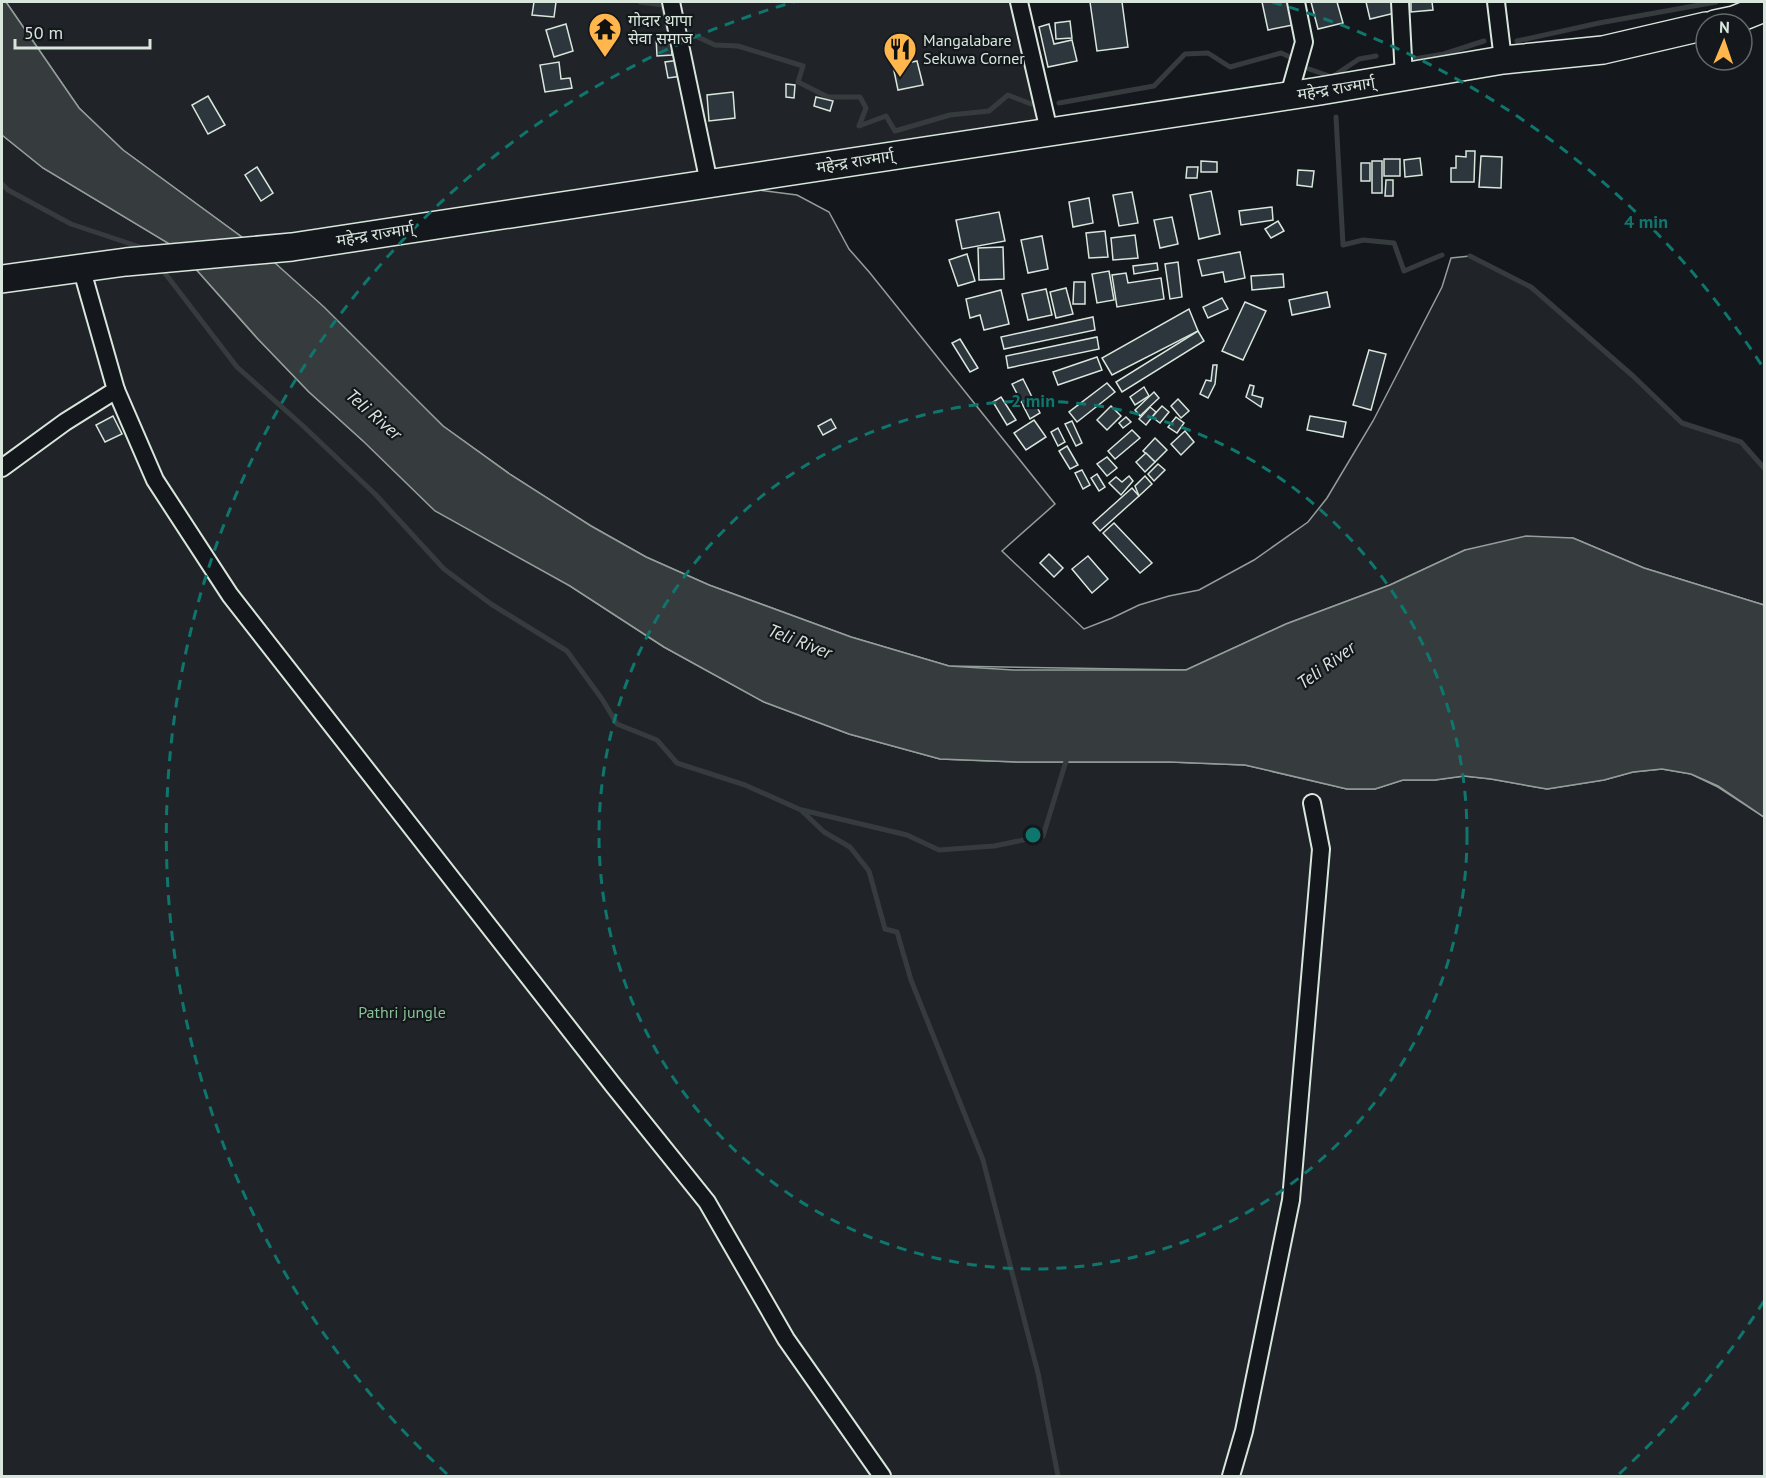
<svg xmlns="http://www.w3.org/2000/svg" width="1766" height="1478" font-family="'PT Sans','Noto Sans Devanagari',sans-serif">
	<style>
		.green { fill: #202428; stroke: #939e99; stroke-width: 1.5 }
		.water { fill: #363b3e; stroke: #939e99; stroke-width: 1.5 }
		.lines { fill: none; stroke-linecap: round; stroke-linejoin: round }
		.stream { stroke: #363b3e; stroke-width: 5 }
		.building { fill: #2c363c; stroke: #d8e6dc; stroke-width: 1.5 }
		.minor-casing { stroke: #d8e6dc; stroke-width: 20 }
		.trunk-casing { stroke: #d8e6dc; stroke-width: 30 }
		.minor { stroke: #14181c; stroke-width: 16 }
		.trunk { stroke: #14181c; stroke-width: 27 }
		.ring { fill: none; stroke: #0f766e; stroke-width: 3; stroke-dasharray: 10 8 }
		.labels { text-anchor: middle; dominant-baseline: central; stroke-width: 4.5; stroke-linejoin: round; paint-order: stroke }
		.poi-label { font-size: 16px; fill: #d8e6dc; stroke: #14181c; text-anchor: start }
		.street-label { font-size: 16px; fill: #d8e6dc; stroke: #14181c }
		.park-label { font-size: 16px; fill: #8ac095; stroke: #14181c }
		.water-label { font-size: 18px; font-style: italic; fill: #d8e6dc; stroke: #14181c }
		.centre { fill: #0f766e; stroke: #14181c; stroke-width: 3 }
		.ring-label { font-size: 18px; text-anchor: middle; font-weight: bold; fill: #0f766e; stroke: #14181c; stroke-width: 4.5; stroke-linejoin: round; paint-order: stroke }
	</style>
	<rect width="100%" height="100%" fill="#14181c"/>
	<g class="green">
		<path d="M6 2H1019L1049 131 712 184 797 195 829 212 849 249 870 273 1055 504 1002 551 1084 629 1112 618 1139 605 1169 596 1199 590 1254 560 1308 522 1327 498 1373 421 1442 287 1451 258 1470 256 1531 287 1633 376 1682 423 1741 442 1764 467V605L1644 568 1573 538 1465 550 1390 585 1286 624 1186 670 949 666 851 637 709 585 646 557 591 526 511 475 443 426 265 254 123 150 79 108Z"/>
		<path d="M2 135 43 168 178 249 258 339 309 392 362 440 570 586 664 647 764 702 849 734 940 759 1019 762H1170L1245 765 1347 789H1375L1403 780H1435L1464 776 1491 779 1547 789 1604 780 1633 772 1662 769 1691 774 1718 787 1764 817V1476H2Z"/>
	</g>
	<path class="water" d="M2 2H6L79 108 123 150 265 254 324 307 443 426 511 475 591 526 646 557 709 585 851 637 949 666 1014 670H1186L1286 624 1390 585 1465 550 1526 536 1573 538 1644 568 1764 605V817L1718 786 1691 774 1662 769 1633 772 1604 780 1547 789 1491 779 1464 776 1435 780H1403L1375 789H1347L1245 765 1170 762H1019L940 759 849 734 764 702 664 647 570 586 435 511 362 440 309 392 258 339 178 249 43 168 2 135Z"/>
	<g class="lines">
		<g class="stream">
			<path d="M640 2 663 5 669 33"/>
			<path d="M689 33 715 45 738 46 803 66 798 82 828 97H860L866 108 859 126 886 116 895 131 950 115 989 111 1008 95 1031 104"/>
			<path d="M1517 41 1599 23 1716 2"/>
			<path d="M1408 60 1444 54 1484 41"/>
			<path d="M1309 69 1332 77 1359 59 1376 56"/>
			<path d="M1059 103 1154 86 1185 54 1208 53 1230 67 1281 53 1290 57"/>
			<path d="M1336 117 1343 245 1363 240 1394 243 1404 271 1442 255"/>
			<path d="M2 184 8 190 71 224 146 249"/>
			<path d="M1470 256 1531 287 1633 376 1682 423 1741 442 1764 468"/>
			<path d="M161 268 237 367 302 425 375 494 444 569 491 604 567 651 602 699 617 724 657 740 677 763 745 785 801 810 824 832 850 847 869 871 885 929 897 932 911 980 983 1160 1038 1373 1058 1476"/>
			<path d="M802 810 907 835 939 850 994 846 1043 836 1067 758"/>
		</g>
	</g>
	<g class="building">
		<path d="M534 2H556L554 17 532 15Z"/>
		<path d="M1090 2H1122L1128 47 1097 51Z"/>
		<path d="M1262 2H1293L1298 24 1268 30Z"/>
		<path d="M1311 2H1337L1343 23 1318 29Z"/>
		<path d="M1366 2H1393L1395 13 1370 19Z"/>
		<path d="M1411 2H1432L1433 10 1411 12Z"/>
		<path d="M1070 21 1072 38 1056 39 1055 23Z"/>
		<path d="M566 24 573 51 554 57 546 30Z"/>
		<path d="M1049 24 1054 44 1072 40 1077 61 1048 67 1039 27Z"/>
		<path d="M671 36 672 55 657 56 656 37Z"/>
		<path d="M680 60 682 76 668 78 665 62Z"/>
		<path d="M917 61 923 85 898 90 893 66Z"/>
		<path d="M559 62 561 79 570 78 572 88 545 92 540 65Z"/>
		<path d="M786 84 795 85 794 98 786 97Z"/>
		<path d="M733 92 735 118 709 121 707 95Z"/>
		<path d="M208 96 225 125 208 134 192 105Z"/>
		<path d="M816 97 833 101 830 111 814 106Z"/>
		<path d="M1466 151H1475L1474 182H1451V168H1456V156L1466 157Z"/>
		<path d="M1481 156 1502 157 1501 188 1479 187Z"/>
		<path d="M1420 158 1422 175 1405 177 1404 160Z"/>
		<rect x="1384" y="159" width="16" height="17"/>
		<path d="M1201 161 1217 162V172H1201Z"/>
		<rect x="1372" y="161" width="10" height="32"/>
		<rect x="1361" y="163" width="9" height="18"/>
		<path d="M257 167 273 193 261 201 245 175Z"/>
		<path d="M1187 167H1198L1197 178H1186Z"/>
		<path d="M1298 170 1314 171 1312 187 1297 185Z"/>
		<path d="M1386 180H1393V196H1385Z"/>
		<path d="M1211 191 1220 234 1199 239 1190 195Z"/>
		<path d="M1132 192 1138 223 1119 226 1113 195Z"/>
		<path d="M1089 198 1093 223 1073 227 1069 202Z"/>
		<path d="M1272 207 1273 220 1241 225 1239 211Z"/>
		<path d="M999 212 1005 241 962 249 956 220Z"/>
		<path d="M1172 217 1178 244 1160 248 1154 220Z"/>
		<path d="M1278 221 1284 231 1271 238 1265 229Z"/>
		<path d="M1105 231 1108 257 1089 258 1086 233Z"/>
		<path d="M1135 235 1138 258 1113 260 1111 238Z"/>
		<path d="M1042 236 1048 269 1028 273 1021 240Z"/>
		<path d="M1003 247 1004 279 979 280 978 248Z"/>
		<path d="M1240 252 1245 278 1225 282 1223 272 1202 276 1198 260Z"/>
		<path d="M967 254 975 281 958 286 949 260Z"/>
		<path d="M1178 262 1182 297 1170 299 1165 264Z"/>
		<path d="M1157 263 1158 270 1134 274 1133 266Z"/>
		<path d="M1109 271 1114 300 1097 303 1092 274Z"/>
		<path d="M1126 273 1128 283 1161 278 1164 299 1117 307 1112 275Z"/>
		<path d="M1283 274 1284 287 1252 290 1251 276Z"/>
		<path d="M1074 282H1085V304H1073Z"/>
		<path d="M1066 288 1073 314 1056 318 1050 292Z"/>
		<path d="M1046 289 1052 315 1028 320 1022 294Z"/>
		<path d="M1001 290 1009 324 984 330 980 315 970 318 966 299Z"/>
		<path d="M1327 292 1330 307 1292 315 1289 300Z"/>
		<path d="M1222 298 1228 309 1208 318 1203 307Z"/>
		<path d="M1245 302 1266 311 1243 360 1222 351Z"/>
		<path d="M1189 309 1198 331 1112 375 1102 358Z"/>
		<path d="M1093 317 1095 330 1004 349 1001 337Z"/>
		<path d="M1198 331 1204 341 1122 392 1116 382Z"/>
		<path d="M1097 337 1099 349 1008 368 1006 356Z"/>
		<path d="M960 339 978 368 970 372 952 343Z"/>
		<path d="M1369 350 1386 354 1371 410 1353 405Z"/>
		<path d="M1097 357 1102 370 1058 385 1053 372Z"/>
		<path d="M1213 365H1217L1215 384 1208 398 1200 394 1206 380 1211 381Z"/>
		<path d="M1023 379 1040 413 1030 419 1012 384Z"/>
		<path d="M1107 383 1115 392 1077 422 1069 412Z"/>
		<path d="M1250 385 1254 386 1252 395 1263 398 1261 407 1246 397Z"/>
		<path d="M1144 387 1149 396 1135 405 1130 397Z"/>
		<path d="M1154 392 1159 398 1140 416 1135 410Z"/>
		<path d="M1001 397 1016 420 1007 425 993 402Z"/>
		<path d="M1178 399 1189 411 1181 418 1171 406Z"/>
		<path d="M1111 406 1121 416 1107 430 1097 420Z"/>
		<path d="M1162 406 1169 412 1160 423 1152 417Z"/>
		<path d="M1150 407 1156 412 1146 425 1139 419Z"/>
		<path d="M113 416 122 434 105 442 96 425Z"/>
		<path d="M1310 416 1346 422 1343 437 1307 430Z"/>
		<path d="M1126 417 1131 422 1123 428 1119 423Z"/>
		<path d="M1176 417 1184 423 1177 433 1168 427Z"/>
		<path d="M831 419 836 428 823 435 818 426Z"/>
		<path d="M1034 420 1046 437 1026 450 1014 433Z"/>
		<path d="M1072 421 1082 443 1076 446 1065 424Z"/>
		<path d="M1058 428 1065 442 1058 446 1051 432Z"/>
		<path d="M1132 430 1140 438 1115 459 1108 451Z"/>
		<path d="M1185 431 1194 442 1181 455 1171 444Z"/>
		<path d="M1155 438 1167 450 1155 462 1143 451Z"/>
		<path d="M1067 446 1078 465 1070 469 1059 451Z"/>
		<path d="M1146 453 1155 462 1145 472 1136 462Z"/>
		<path d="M1107 457 1117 468 1107 476 1097 464Z"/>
		<path d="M1158 464 1165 470 1154 481 1148 474Z"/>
		<path d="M1082 470 1090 485 1083 489 1075 473Z"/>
		<path d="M1097 474 1105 487 1099 491 1091 478Z"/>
		<path d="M1129 476 1133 481 1121 495 1109 483 1116 477 1122 482Z"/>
		<path d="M1145 476 1152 484 1139 496 1135 486Z"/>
		<path d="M1132 488 1139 496 1100 531 1093 523Z"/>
		<path d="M1114 523 1152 563 1140 573 1103 533Z"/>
		<path d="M1049 554 1063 568 1054 577 1040 563Z"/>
		<path d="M1088 556 1108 579 1092 593 1072 569Z"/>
	</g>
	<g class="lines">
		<defs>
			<g id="minor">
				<path d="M671 2 709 183"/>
				<path d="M1019 2 1049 131"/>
				<path d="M1400 2 1404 77"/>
				<path d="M1496 2 1503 60"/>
				<path d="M1289 95 1304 42 1296 2"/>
				<path d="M116 390 155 480 230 595 613 1085 707 1202 786 1339 882 1476"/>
				<path d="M2 468 65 422 116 390 81 267"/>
				<path d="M1231 1476 1244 1431 1291 1200 1321 849 1312 803"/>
			</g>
			<g id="trunk">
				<path d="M1715 24 1734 20 1764 8"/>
				<path d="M2 279 126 262 292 247 1320 91 1503 60 1603 50 1706 26"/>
			</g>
		</defs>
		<use href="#minor" class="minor-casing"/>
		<use href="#trunk" class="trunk-casing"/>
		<use href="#minor" class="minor"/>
		<use href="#trunk" class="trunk"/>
	</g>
	<g class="ring">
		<circle cx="1033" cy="835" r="434"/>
		<path d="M1764 1301A867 867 0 0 1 1619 1474M447 1474A867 867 0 0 1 794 2M1272 2A867 867 0 0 1 1764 369"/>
	</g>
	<defs>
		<symbol id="temple-pin" viewBox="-11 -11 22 30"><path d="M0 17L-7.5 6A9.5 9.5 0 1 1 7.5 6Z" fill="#ffb74d" stroke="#14181c"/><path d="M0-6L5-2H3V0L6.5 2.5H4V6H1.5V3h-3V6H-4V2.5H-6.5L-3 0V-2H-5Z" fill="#111"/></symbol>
		<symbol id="restaurant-pin" viewBox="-11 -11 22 30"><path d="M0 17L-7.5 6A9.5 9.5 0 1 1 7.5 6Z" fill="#ffb74d" stroke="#14181c"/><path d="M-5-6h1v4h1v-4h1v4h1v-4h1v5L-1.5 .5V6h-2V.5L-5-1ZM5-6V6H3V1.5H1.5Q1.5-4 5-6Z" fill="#111"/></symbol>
	</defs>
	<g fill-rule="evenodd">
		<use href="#temple-pin" x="586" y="10" width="38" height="52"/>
		<use href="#restaurant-pin" x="881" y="30" width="38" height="52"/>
	</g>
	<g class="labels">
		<g class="poi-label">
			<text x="628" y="20">गोदार थापा<tspan x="628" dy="18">सेवा समाज</tspan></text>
			<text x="923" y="40">Mangalabare<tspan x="923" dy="18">Sekuwa Corner</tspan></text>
		</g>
		<g class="street-label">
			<text transform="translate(1336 88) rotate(-9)">महेन्द्र राज्मार्ग्</text>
			<text transform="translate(855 161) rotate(-9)">महेन्द्र राज्मार्ग्</text>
			<text transform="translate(375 234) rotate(-9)">महेन्द्र राज्मार्ग्</text>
		</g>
		<g class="park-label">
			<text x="402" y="1012">Pathri jungle</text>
		</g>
		<g class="water-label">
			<text transform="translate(374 414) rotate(41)">Teli River</text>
			<text transform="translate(800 641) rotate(21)">Teli River</text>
			<text transform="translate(1326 665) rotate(-36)">Teli River</text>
		</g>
	</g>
	<circle cx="1033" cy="835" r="9" class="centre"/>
	<g class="ring-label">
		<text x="1646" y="228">4 min</text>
		<text x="1033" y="407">2 min</text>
	</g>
	<rect width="1766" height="1478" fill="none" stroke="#d8e6dc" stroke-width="6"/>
	<g transform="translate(1724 42) rotate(2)"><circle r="28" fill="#14181c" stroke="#626a69" stroke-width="1.5"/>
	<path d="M0-4.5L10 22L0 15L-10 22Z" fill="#ffb74d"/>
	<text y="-9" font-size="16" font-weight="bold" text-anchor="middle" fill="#d8e6dc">N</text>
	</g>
	<path d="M15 39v9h135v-9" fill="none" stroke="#d8e6dc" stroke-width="3"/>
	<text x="24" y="39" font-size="18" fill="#d8e6dc" stroke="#14181c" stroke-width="4.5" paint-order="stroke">50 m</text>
</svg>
